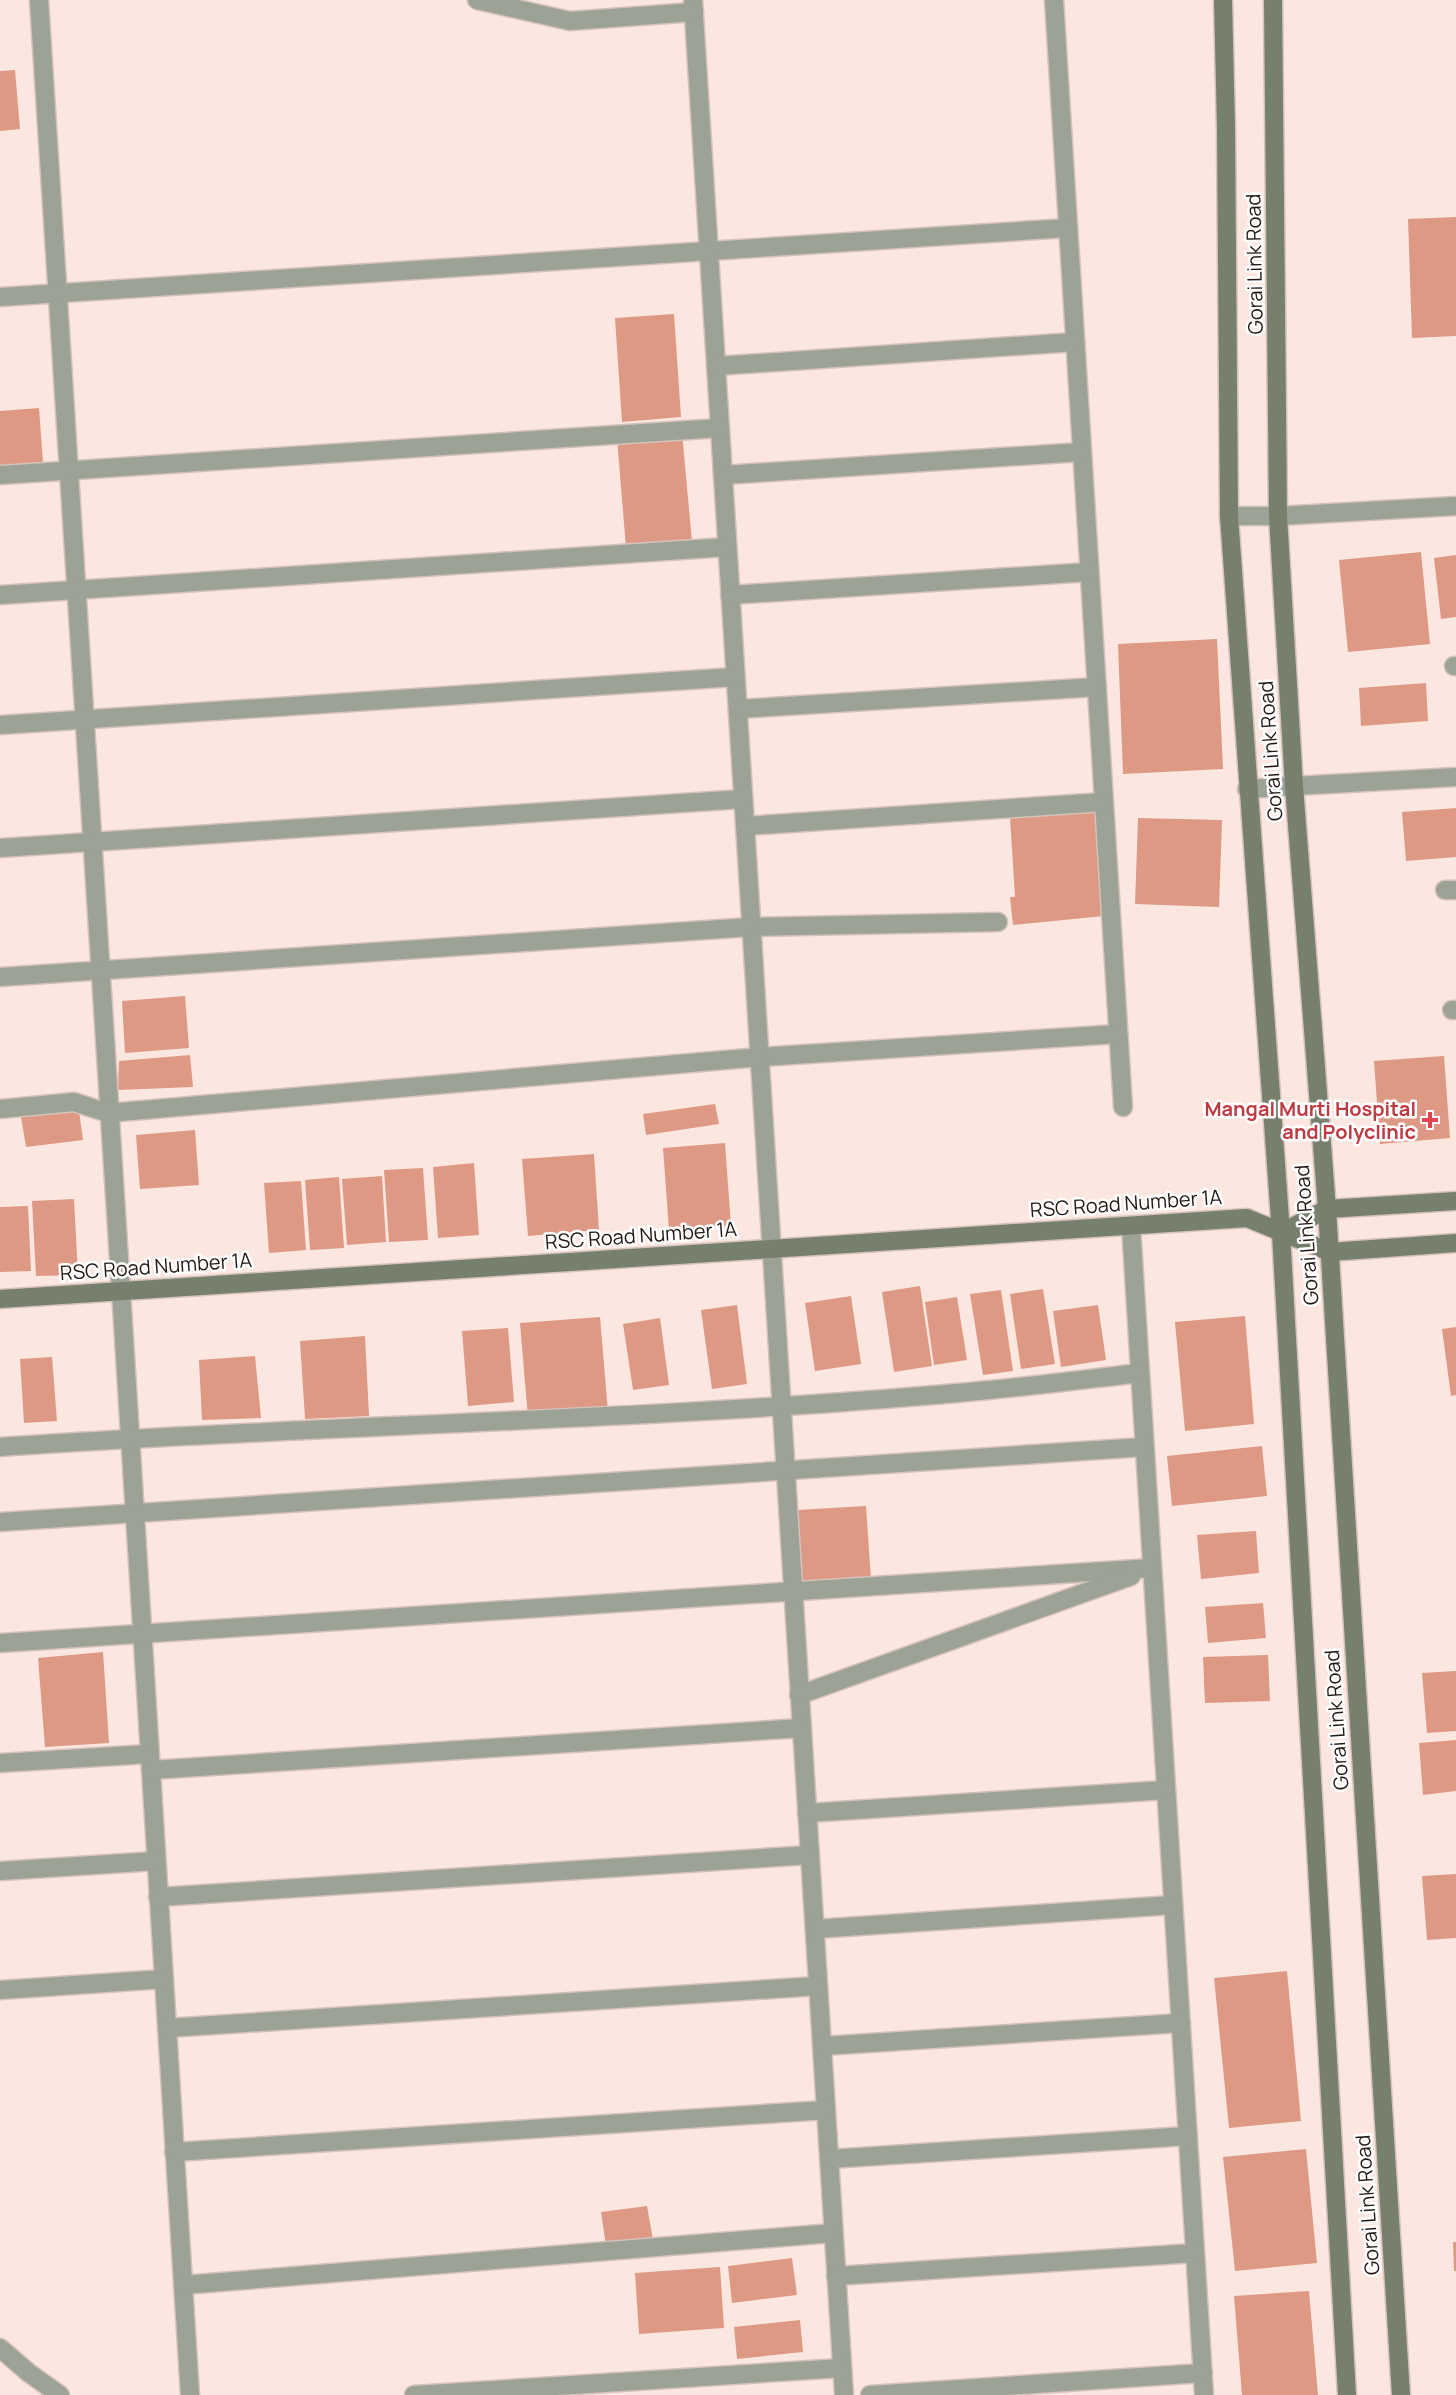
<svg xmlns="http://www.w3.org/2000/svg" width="1456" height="2395" font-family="Manrope,sans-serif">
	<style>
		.building { fill: #de9984 }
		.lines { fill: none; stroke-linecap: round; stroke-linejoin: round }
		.lane-casing { stroke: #d5c2bb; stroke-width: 21 }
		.street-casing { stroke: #d5c2bb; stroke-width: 21 }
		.secondary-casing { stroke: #d5c2bb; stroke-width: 21 }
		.lane { stroke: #9da296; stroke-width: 18 }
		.street { stroke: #9da296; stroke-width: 18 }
		.secondary { stroke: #777f6d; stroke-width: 18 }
		.health-dot { fill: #e0444e; stroke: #fff; stroke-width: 2 }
		.labels { text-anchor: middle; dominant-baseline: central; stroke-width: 5; stroke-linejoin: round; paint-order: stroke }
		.street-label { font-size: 20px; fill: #241814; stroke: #fff }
		.health-label { font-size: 20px; font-weight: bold; fill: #be3a42; stroke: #fff; text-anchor: end }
	</style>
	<rect width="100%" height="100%" fill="#fce7e0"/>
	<g class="building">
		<path d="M15 70 20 129 0 131V71Z"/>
		<path d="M1456 217V336L1412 338 1408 219Z"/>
		<path d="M674 314 681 417 622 422 615 318Z"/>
		<path d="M39 408 43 462 0 466V411Z"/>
		<path d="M682 432 692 542 626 548 617 438Z"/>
		<path d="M1421 552 1430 644 1348 652 1339 560Z"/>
		<path d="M1456 555V617L1441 619 1434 558Z"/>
		<path d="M1217 639 1223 769 1123 774 1118 644Z"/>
		<path d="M1426 683 1428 721 1361 726 1359 688Z"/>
		<path d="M1456 808V857L1406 861 1402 812Z"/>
		<path d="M1095 809 1104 916 1013 925 1010 897H1015L1010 817Z"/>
		<path d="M1138 818 1222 820 1219 907 1135 904Z"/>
		<path d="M185 996 189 1048 125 1053 122 1001Z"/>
		<path d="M190 1055 193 1087 118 1090 119 1061Z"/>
		<path d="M1444 1056 1450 1138 1380 1144 1374 1061Z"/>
		<path d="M715 1104 719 1124 646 1135 643 1114Z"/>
		<path d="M79 1111 83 1140 26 1147 21 1117Z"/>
		<path d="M195 1130 199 1185 140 1189 136 1135Z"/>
		<path d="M725 1143 731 1226 669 1230 663 1148Z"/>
		<path d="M594 1154 599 1230 528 1236 522 1159Z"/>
		<path d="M474 1163 479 1235 438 1238 433 1167Z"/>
		<path d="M423 1168 428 1240 389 1242 384 1170Z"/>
		<path d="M382 1176 386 1242 347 1245 342 1179Z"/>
		<path d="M339 1177 344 1248 310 1250 305 1180Z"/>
		<path d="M301 1181 306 1250 269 1253 264 1183Z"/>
		<path d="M74 1199 78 1275 36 1276 32 1201Z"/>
		<path d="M28 1206 31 1271 0 1272V1207Z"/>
		<path d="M920 1286 932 1366 894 1372 882 1292Z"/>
		<path d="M1043 1289 1055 1364 1021 1369 1010 1294Z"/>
		<path d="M1001 1290 1013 1371 983 1375 970 1294Z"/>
		<path d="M851 1296 861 1364 815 1371 805 1303Z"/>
		<path d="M957 1297 967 1360 934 1365 925 1302Z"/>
		<path d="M737 1305 747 1384 712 1389 701 1310Z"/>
		<path d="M1098 1305 1106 1360 1061 1367 1053 1311Z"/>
		<path d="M1245 1316 1254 1424 1185 1431 1175 1322Z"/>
		<path d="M600 1317 608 1412 528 1418 520 1323Z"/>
		<path d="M660 1318 669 1385 633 1390 623 1324Z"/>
		<path d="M1456 1327V1395L1451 1396 1442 1329Z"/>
		<path d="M508 1328 514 1402 468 1406 462 1331Z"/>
		<path d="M365 1336 369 1416 305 1419 300 1341Z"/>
		<path d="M255 1356 261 1418 202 1420 199 1360Z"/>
		<path d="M52 1357 57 1421 24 1423 20 1359Z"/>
		<path d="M1262 1446 1267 1496 1172 1506 1167 1456Z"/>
		<path d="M866 1506 871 1579 802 1584 797 1510Z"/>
		<path d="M1256 1531 1259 1573 1201 1579 1197 1535Z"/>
		<path d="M1263 1603 1266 1638 1208 1643 1205 1607Z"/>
		<path d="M103 1652 109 1743 45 1747 38 1658Z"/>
		<path d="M1268 1655 1270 1701 1205 1703 1203 1657Z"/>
		<path d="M1456 1671V1731L1427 1733 1422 1673Z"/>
		<path d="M1456 1740V1791L1423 1795 1419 1743Z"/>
		<path d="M1456 1874V1938L1427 1940 1422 1876Z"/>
		<path d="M1287 1971 1301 2121 1229 2128 1214 1978Z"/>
		<path d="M1306 2149 1317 2263 1235 2271 1223 2157Z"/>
		<path d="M647 2206 653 2240 606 2246 601 2212Z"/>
		<path d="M1453 2242H1456V2271H1454Z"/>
		<path d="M792 2258 797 2295 732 2303 728 2266Z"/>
		<path d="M720 2267 724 2328 639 2334 635 2273Z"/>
		<path d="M1309 2291 1318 2395H1242L1234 2296Z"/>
		<path d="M800 2320 803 2352 737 2359 734 2327Z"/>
	</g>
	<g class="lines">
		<defs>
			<g id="lane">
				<path d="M693 0 844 2395"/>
				<path d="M1054 0 1123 1107"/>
				<path d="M709 251 1068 228"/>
				<path d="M716 366 1075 342"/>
				<path d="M723 475 1082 452"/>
				<path d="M1229 516H1278L1456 506"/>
				<path d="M730 595 1089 572"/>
				<path d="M1454 666H1456"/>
				<path d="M738 709 1097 687"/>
				<path d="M1294 786 1456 777"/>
				<path d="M745 826 1104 802"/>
				<path d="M1445 890H1456"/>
				<path d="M751 927 998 922"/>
				<path d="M1452 1010H1456"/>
				<path d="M760 1057 1118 1034"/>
				<path d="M1131 1226 1204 2395"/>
				<path d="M121 1291 190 2395"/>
				<path d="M0 1447C319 1425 639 1421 957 1393 1018 1388 1079 1380 1140 1373"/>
				<path d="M0 1522 1144 1447"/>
				<path d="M0 1643 1152 1568"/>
				<path d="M799 1695 1131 1576"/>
				<path d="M0 1763 149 1754"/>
				<path d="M151 1770 802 1728"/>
				<path d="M807 1813 1166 1790"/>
				<path d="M0 1871 156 1861"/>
				<path d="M158 1897 810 1855"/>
				<path d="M815 1929 1173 1905"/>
				<path d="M0 1990 164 1979"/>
				<path d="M167 2028 818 1986"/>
				<path d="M822 2046 1181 2023"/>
				<path d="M174 2152 826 2110"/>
				<path d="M829 2159 1188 2136"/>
				<path d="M836 2276 1195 2253"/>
				<path d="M183 2285 833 2233"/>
				<path d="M414 2395 842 2368"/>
				<path d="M870 2395 1203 2373"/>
			</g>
			<g id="street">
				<path d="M39 0 121 1291"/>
				<path d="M477 0 570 21 694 12"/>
				<path d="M0 297 709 251"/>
				<path d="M0 475 720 428"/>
				<path d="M0 595 727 547"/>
				<path d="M0 725 735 677"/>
				<path d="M1247 789 1294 786"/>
				<path d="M0 848 743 799"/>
				<path d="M0 977 751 927"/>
				<path d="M0 1109 74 1102 108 1113 760 1057"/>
				<path d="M0 2348 29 2373 60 2395"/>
			</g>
			<g id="secondary">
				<path d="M1223 0 1226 127 1229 516 1281 1233 1347 2395"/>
				<path d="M1273 0 1278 516 1294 786 1327 1209 1401 2395"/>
				<path d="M1281 1233 1327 1209 1456 1201"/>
				<path d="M0 1299 1247 1218 1330 1252 1456 1243"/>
			</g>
		</defs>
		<use href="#lane" class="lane-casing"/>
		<use href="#street" class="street-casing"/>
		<use href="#secondary" class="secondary-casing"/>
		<use href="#lane" class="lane"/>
		<use href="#street" class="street"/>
		<use href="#secondary" class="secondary"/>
	</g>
	<path class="health-dot" d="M1427 1111h6v6h6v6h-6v6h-6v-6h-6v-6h6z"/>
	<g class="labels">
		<g class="street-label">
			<text transform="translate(1254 264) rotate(-91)">Gorai Link Road</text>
			<text transform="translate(1270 751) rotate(-94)">Gorai Link Road</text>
			<text transform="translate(1126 1203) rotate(-4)">RSC Road Number 1A</text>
			<text transform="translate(641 1235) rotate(-4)">RSC Road Number 1A</text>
			<text transform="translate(1306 1235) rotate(-94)">Gorai Link Road</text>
			<text transform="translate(156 1266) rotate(-4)">RSC Road Number 1A</text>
			<text transform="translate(1336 1720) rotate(-94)">Gorai Link Road</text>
			<text transform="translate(1367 2205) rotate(-94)">Gorai Link Road</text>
		</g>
		<g class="health-label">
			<text x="1416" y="1108">Mangal Murti Hospital<tspan x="1416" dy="23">and Polyclinic</tspan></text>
		</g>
	</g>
</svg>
